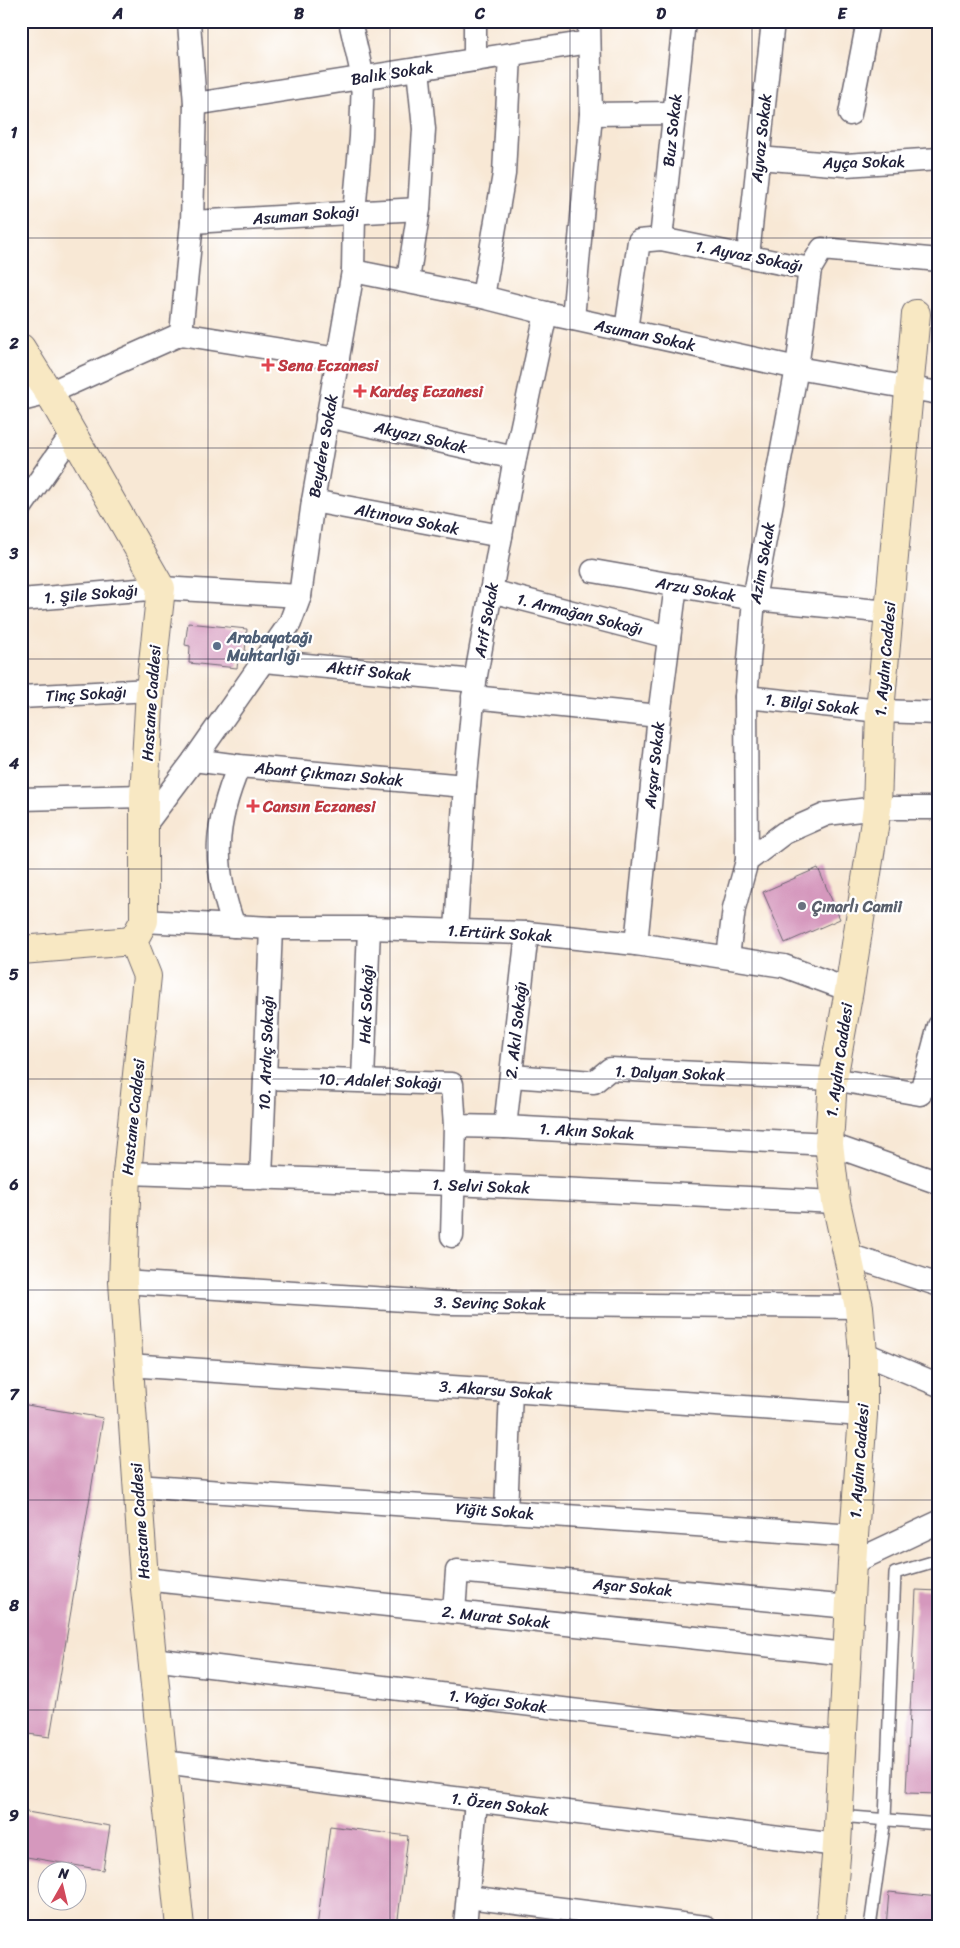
<svg xmlns="http://www.w3.org/2000/svg" width="960" height="1948" font-family="Sriracha,sans-serif">
	<style>
		.building { fill: #d598bd }
		.lines { fill: none; stroke-linecap: round; stroke-linejoin: round }
		.service-casing { stroke: #6d6771; stroke-width: 14 }
		.minor-casing { stroke: #6d6771; stroke-width: 25 }
		.secondary-casing { stroke: #6d6771; stroke-width: 30 }
		.service { stroke: #fff; stroke-width: 11 }
		.minor { stroke: #fff; stroke-width: 22 }
		.secondary { stroke: #f8e8c3; stroke-width: 28 }
		.grid { fill: none; stroke: #22223b; stroke-width: 1; stroke-opacity: 0.55 }
		.health-dot { fill: #e0444e; stroke: #fff; stroke-width: 2 }
		.service-dot { fill: #5c6f8a; stroke: #fff; stroke-width: 2 }
		.worship-dot { fill: #6b7280; stroke: #fff; stroke-width: 2 }
		.labels { text-anchor: middle; dominant-baseline: central; stroke-width: 4.5; stroke-linejoin: round; paint-order: stroke }
		.street-label { font-size: 16px; fill: #22223b; stroke: #fff }
		.health-label { font-size: 16px; font-weight: bold; fill: #be3a42; stroke: #fff; text-anchor: start }
		.service-label { font-size: 16px; font-weight: bold; fill: #4e5e75; stroke: #fff; text-anchor: start }
		.worship-label { font-size: 16px; font-weight: bold; fill: #5b616d; stroke: #fff; text-anchor: start }
		.neatline { fill: none; stroke: #22223b; stroke-width: 2 }
		.grid-label { font-size: 16px; text-anchor: middle; font-weight: bold; fill: #22223b }
	</style>
	<rect width="100%" height="100%" fill="#fff"/>
	<filter id="ink" filterUnits="userSpaceOnUse"><feTurbulence type="fractalNoise" baseFrequency=".02" numOctaves="2"/><feDisplacementMap in="SourceGraphic" scale="10" xChannelSelector="R" yChannelSelector="G"/><feConvolveMatrix kernelMatrix="1 2 1 2 8 2 1 2 1" color-interpolation-filters="sRGB"/></filter>
	<filter id="wash" filterUnits="userSpaceOnUse"><feTurbulence type="fractalNoise" baseFrequency=".0096" numOctaves="4" result="noise"/><feDisplacementMap in="SourceGraphic" scale="20" xChannelSelector="R" yChannelSelector="G"/><feGaussianBlur stdDeviation="1.12" result="paint"/><feColorMatrix in="noise" values="0 0 0 0 0 0 0 0 0 0 0 0 0 0 0 0 0 1.4 0 .05"/><feComposite in="paint" operator="in"/></filter>
	<g filter="url(#wash)">
		<rect width="100%" height="100%" fill="#f8e8d5"/>
		<g id="blocks">
			<g class="building">
				<path d="M188 623 247 629 245 652H239L237 668 189 663 190 646 185 645Z"/>
				<path d="M818 868 840 919 785 943 763 892Z"/>
				<path d="M21 1404 103 1418 50 1737 21 1733Z"/>
				<path d="M916 1590 939 1591V1794L906 1793Z"/>
				<path d="M21 1811 110 1826 103 1870 21 1856Z"/>
				<path d="M330 1826 408 1836 397 1927H317Z"/>
				<path d="M889 1892 939 1897 936 1927H886Z"/>
			</g>
		</g>
	</g>
	<g filter="url(#ink)">
		<use href="#blocks" fill-opacity="0" stroke="#6d6771" stroke-width="1"/>
		<g class="lines">
			<defs>
				<g id="service">
					<path d="M839 1816 939 1824"/>
					<path d="M870 1927 885 1819 895 1573 939 1560"/>
				</g>
				<g id="minor">
					<path d="M475 21V60"/>
					<path d="M195 104 589 42"/>
					<path d="M591 114 674 113"/>
					<path d="M850 114 868 21"/>
					<path d="M758 158 845 165 939 159"/>
					<path d="M192 222 419 209"/>
					<path d="M661 239 684 21"/>
					<path d="M748 255 773 21"/>
					<path d="M353 271 483 297 546 313 797 368 939 393"/>
					<path d="M408 280 419 209 424 129 418 69"/>
					<path d="M483 297 504 174 510 55"/>
					<path d="M573 319 591 114 589 21"/>
					<path d="M626 330 639 241 661 239 810 269 822 249 939 260"/>
					<path d="M181 334 192 222 195 104 189 22"/>
					<path d="M21 400 49 393 181 334 338 359"/>
					<path d="M327 416 515 458"/>
					<path d="M313 501 501 536"/>
					<path d="M21 507 72 434"/>
					<path d="M593 571 754 599 889 612"/>
					<path d="M491 591 669 637"/>
					<path d="M21 600 161 588 300 596"/>
					<path d="M264 661 475 681"/>
					<path d="M21 697 150 690"/>
					<path d="M473 697 659 716"/>
					<path d="M746 697 880 711 939 713"/>
					<path d="M194 760 239 766 465 786"/>
					<path d="M21 799 144 796"/>
					<path d="M145 825 194 760 290 623 300 596 313 501 353 271 354 212 361 137 363 78 350 21"/>
					<path d="M747 861 746 697 754 599 797 368 810 269"/>
					<path d="M144 921 271 928H369L527 933 636 944 784 966 849 990"/>
					<path d="M234 926C212 866 214 825 239 766"/>
					<path d="M456 930 465 786 475 681 515 458 546 313"/>
					<path d="M636 944 659 716 676 585"/>
					<path d="M728 957 734 908 747 861 784 833 827 814 877 808H939"/>
					<path d="M927 1071 939 1026"/>
					<path d="M511 1076 594 1082 610 1069 833 1079 920 1094 927 1071 939 1074"/>
					<path d="M265 1078 452 1084 455 1126"/>
					<path d="M363 1080 369 928"/>
					<path d="M505 1127 527 933"/>
					<path d="M127 1173 454 1184 836 1202"/>
					<path d="M261 1178 271 928"/>
					<path d="M452 1236 455 1126 505 1127 829 1144 939 1183"/>
					<path d="M848 1255 939 1285"/>
					<path d="M123 1282 451 1303 859 1307"/>
					<path d="M863 1353 939 1385"/>
					<path d="M128 1365 863 1415"/>
					<path d="M137 1486 854 1536"/>
					<path d="M506 1512 511 1391"/>
					<path d="M852 1563 939 1522"/>
					<path d="M144 1579 847 1654"/>
					<path d="M454 1612 457 1571 850 1607"/>
					<path d="M152 1659 844 1743"/>
					<path d="M163 1762 837 1845"/>
					<path d="M468 1897 706 1927"/>
					<path d="M465 1927 476 1801"/>
				</g>
				<g id="secondary">
					<path d="M21 348 49 393 161 588 150 690 144 796V921L133 941 147 976 127 1173 123 1282 144 1579 180 1927"/>
					<path d="M21 950 133 941"/>
					<path d="M830 1927 837 1845 852 1563 863 1415V1353L859 1307 836 1202 829 1144 833 1079 849 990 877 808 880 711 916 314"/>
				</g>
			</defs>
			<use href="#service" class="service-casing"/>
			<use href="#minor" class="minor-casing"/>
			<use href="#secondary" class="secondary-casing"/>
			<use href="#service" class="service"/>
			<use href="#minor" class="minor"/>
			<use href="#secondary" class="secondary"/>
		</g>
	</g>
	<path class="grid" d="M208 21V1927M390 21V1927M570 21V1927M752 21V1927M21 238H939M21 448H939M21 659H939M21 869H939M21 1079H939M21 1290H939M21 1500H939M21 1710H939"/>
	<g class="health-dot">
		<path d="M265.5 357.5h5v5h5v5h-5v5h-5v-5h-5v-5h5z"/>
		<path d="M357.5 383.5h5v5h5v5h-5v5h-5v-5h-5v-5h5z"/>
		<path d="M250.5 798.5h5v5h5v5h-5v5h-5v-5h-5v-5h5z"/>
	</g>
	<circle class="service-dot" cx="217" cy="646" r="5"/>
	<circle class="worship-dot" cx="802" cy="906" r="5"/>
	<g class="labels">
		<g class="street-label">
			<text transform="translate(392 73) rotate(-9)">Balık Sokak</text>
			<text transform="translate(672 130) rotate(-84)">Buz Sokak</text>
			<text transform="translate(761 138) rotate(-84)">Ayvaz Sokak</text>
			<text transform="translate(864 162) rotate(-1)">Ayça Sokak</text>
			<text transform="translate(306 215) rotate(-4)">Asuman Sokağı</text>
			<text transform="translate(749 256) rotate(11)">1. Ayvaz Sokağı</text>
			<text transform="translate(645 335) rotate(12)">Asuman Sokak</text>
			<text transform="translate(421 437) rotate(13)">Akyazı Sokak</text>
			<text transform="translate(323 446) rotate(-80)">Beydere Sokak</text>
			<text transform="translate(407 519) rotate(11)">Altınova Sokak</text>
			<text transform="translate(762 563) rotate(-80)">Azim Sokak</text>
			<text transform="translate(696 589) rotate(10)">Arzu Sokak</text>
			<text transform="translate(91 594) rotate(-5)">1. Şile Sokağı</text>
			<text transform="translate(580 614) rotate(14)">1. Armağan Sokağı</text>
			<text transform="translate(486 620) rotate(-80)">Arif Sokak</text>
			<text transform="translate(885 659) rotate(-85)">1. Aydın Caddesi</text>
			<text transform="translate(369 671) rotate(6)">Aktif Sokak</text>
			<text transform="translate(86 694) rotate(-3)">Tinç Sokağı</text>
			<text transform="translate(151 703) rotate(-86)">Hastane Caddesi</text>
			<text transform="translate(812 704) rotate(6)">1. Bilgi Sokak</text>
			<text transform="translate(654 765) rotate(-84)">Avşar Sokak</text>
			<text transform="translate(329 774) rotate(5)">Abant Çıkmazı Sokak</text>
			<text transform="translate(500 933) rotate(3)">1.Ertürk Sokak</text>
			<text transform="translate(366 1004) rotate(-88)">Hak Sokağı</text>
			<text transform="translate(516 1030) rotate(-84)">2. Akıl Sokağı</text>
			<text transform="translate(266 1053) rotate(-88)">10. Ardıç Sokağı</text>
			<text transform="translate(839 1060) rotate(-82)">1. Aydın Caddesi</text>
			<text transform="translate(670 1073) rotate(2)">1. Dalyan Sokak</text>
			<text transform="translate(380 1081) rotate(2)">10. Adalet Sokağı</text>
			<text transform="translate(133 1117) rotate(-84)">Hastane Caddesi</text>
			<text transform="translate(587 1131) rotate(3)">1. Akın Sokak</text>
			<text transform="translate(481 1186) rotate(2)">1. Selvi Sokak</text>
			<text transform="translate(490 1303) rotate(1)">3. Sevinç Sokak</text>
			<text transform="translate(496 1390) rotate(4)">3. Akarsu Sokak</text>
			<text transform="translate(859 1461) rotate(-86)">1. Aydın Caddesi</text>
			<text transform="translate(495 1511) rotate(4)">Yiğit Sokak</text>
			<text transform="translate(140 1521) rotate(-94)">Hastane Caddesi</text>
			<text transform="translate(633 1587) rotate(5)">Aşar Sokak</text>
			<text transform="translate(496 1617) rotate(6)">2. Murat Sokak</text>
			<text transform="translate(498 1701) rotate(7)">1. Yağcı Sokak</text>
			<text transform="translate(500 1804) rotate(7)">1. Özen Sokak</text>
		</g>
		<g class="health-label">
			<text x="278" y="365">Sena Eczanesi</text>
			<text x="370" y="391">Kardeş Eczanesi</text>
			<text x="263" y="806">Cansın Eczanesi</text>
		</g>
		<g class="service-label">
			<text x="227" y="637">Arabayatağı<tspan x="227" dy="18">Muhtarlığı</tspan></text>
		</g>
		<g class="worship-label">
			<text x="812" y="906">Çınarlı Camii</text>
		</g>
	</g>
	<rect width="960" height="1948" fill="none" stroke="#fff" stroke-width="55"/>
	<g transform="translate(62 1886) rotate(8)"><circle r="24" fill="#ffffff" stroke="#a7a7b1"/>
	<path d="M0-4L9 19L0 12L-9 19Z" fill="#d1495b"/>
	<text y="-8" font-size="14" font-weight="bold" text-anchor="middle" fill="#22223b">N</text>
	</g>
	<rect x="28" y="28" width="904" height="1892" class="neatline"/>
	<g class="grid-label">
		<text x="118" y="19">A</text>
		<text x="299" y="19">B</text>
		<text x="480" y="19">C</text>
		<text x="661" y="19">D</text>
		<text x="842" y="19">E</text>
		<text x="14" y="138">1</text>
		<text x="14" y="349">2</text>
		<text x="14" y="559">3</text>
		<text x="14" y="769">4</text>
		<text x="14" y="980">5</text>
		<text x="14" y="1190">6</text>
		<text x="14" y="1400">7</text>
		<text x="14" y="1611">8</text>
		<text x="14" y="1821">9</text>
	</g>
</svg>
